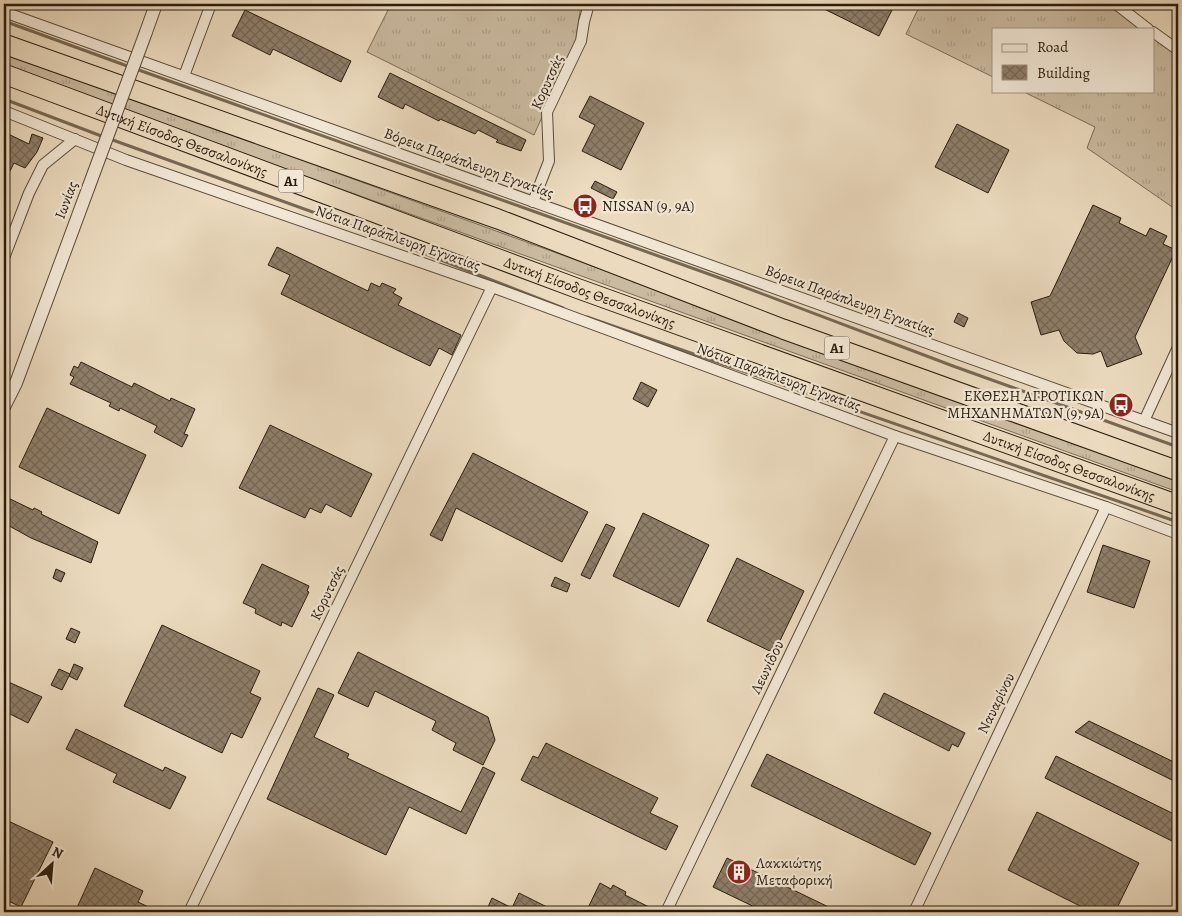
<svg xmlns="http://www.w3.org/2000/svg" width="1182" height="916" font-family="Alegreya,serif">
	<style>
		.grass { fill: url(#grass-tufts); stroke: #7a6c57 }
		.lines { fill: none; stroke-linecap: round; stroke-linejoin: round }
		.stream { stroke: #776854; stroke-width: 3 }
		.building { fill: url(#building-cross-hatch); stroke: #2b1d0e }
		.minor-casing { stroke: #5b4c3a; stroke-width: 12 }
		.tertiary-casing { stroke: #5b4c3a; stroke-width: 14 }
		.motorway-casing { stroke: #2b1d0e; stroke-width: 21 }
		.minor { stroke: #f2e7d5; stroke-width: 10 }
		.tertiary { stroke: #f2e7d5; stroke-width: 12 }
		.motorway { stroke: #ebdabe; stroke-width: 19 }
		.tertiary-bridge-casing { stroke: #5b4c3a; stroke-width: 14; stroke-linecap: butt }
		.tertiary-bridge { stroke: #f2e7d5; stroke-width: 12 }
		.labels { text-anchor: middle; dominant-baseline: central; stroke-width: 4.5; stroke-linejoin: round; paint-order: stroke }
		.shield { fill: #f2e7d5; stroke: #675a4a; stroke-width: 1 }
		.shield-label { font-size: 14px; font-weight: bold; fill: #2b1d0e }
		.street-label { font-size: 15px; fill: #2b1d0e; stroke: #f2e7d5 }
		.poi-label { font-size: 15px; fill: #2b1d0e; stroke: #f2e7d5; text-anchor: start }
	</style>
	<defs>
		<pattern id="grass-tufts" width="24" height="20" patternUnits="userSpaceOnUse" patternTransform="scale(1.25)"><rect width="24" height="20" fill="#cabaa0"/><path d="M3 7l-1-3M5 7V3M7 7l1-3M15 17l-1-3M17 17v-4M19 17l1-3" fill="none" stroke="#ae9f89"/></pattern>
		<pattern id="building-cross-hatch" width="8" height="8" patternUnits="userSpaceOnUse" patternTransform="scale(1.25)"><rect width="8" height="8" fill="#8f7f6a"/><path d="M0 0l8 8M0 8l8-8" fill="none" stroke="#756756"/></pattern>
	</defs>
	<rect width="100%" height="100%" fill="#ebdabe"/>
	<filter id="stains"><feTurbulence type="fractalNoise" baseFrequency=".004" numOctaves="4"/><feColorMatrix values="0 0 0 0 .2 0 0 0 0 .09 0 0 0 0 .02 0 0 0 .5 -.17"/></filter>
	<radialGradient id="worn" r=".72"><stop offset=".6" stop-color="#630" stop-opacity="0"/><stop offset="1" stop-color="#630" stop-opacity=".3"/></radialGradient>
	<g class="grass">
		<path d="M391 4H581L576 41 534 135 367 52Z"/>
		<path d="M917 4H1111L1143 29H993V77L906 34 920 5Z"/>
		<path d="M1153 37 1178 56V211L1087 148 1095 127 1022 91H1153Z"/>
		<path d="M4 52 1178 479V492L4 67Z"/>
	</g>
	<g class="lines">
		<g class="stream">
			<path d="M4 21 130 67"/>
			<path d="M136 69 731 282 953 366 1178 447"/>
			<path d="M4 99 104 137"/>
			<path d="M110 139 382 237 563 308"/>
			<path d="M587 317 1178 522"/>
		</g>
	</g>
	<g class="building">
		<path d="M814 4H895L879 36Z"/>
		<path d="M245 10 351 61 341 82 273 49 270 55 232 36Z"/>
		<path d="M390 73 526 140 521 151 496 142 498 140 478 130 475 134 440 119 439 121 405 104 403 109 378 97Z"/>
		<path d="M590 96 644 123 621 170 582 151 595 125 579 117Z"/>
		<path d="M957 124 1009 150 988 193 935 167Z"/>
		<path d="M4 132 29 144 32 134 43 138 37 152 25 168 14 163 10 171 4 169Z"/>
		<path d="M595 181 617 192 613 199 591 188Z"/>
		<path d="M1093 205 1121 218 1119 223 1146 236 1150 228 1167 236 1163 244 1176 250 1135 337 1142 354 1107 367 1101 351 1093 354 1077 353 1064 341 1059 330 1041 335 1031 302 1050 296Z"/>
		<path d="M277 247 368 291 371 283 380 287 382 283 396 289 393 293 402 298 398 305 461 335 452 355 439 348 430 366 281 294 290 275 268 265Z"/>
		<path d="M958 313 968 318 964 327 954 322Z"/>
		<path d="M81 362 132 387 134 383 170 401 171 398 195 409 184 434 188 435 182 447 154 432 157 426 120 408 119 411 109 406 111 403 70 384 74 377 70 375 74 366 78 368Z"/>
		<path d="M641 382 657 390 648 407 633 399Z"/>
		<path d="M47 408 146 455 119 514 19 467Z"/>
		<path d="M270 425 372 474 351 517 326 504 321 513 310 508 305 518 239 488Z"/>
		<path d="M473 453 588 512 562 562 456 508 442 541 430 535Z"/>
		<path d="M4 496 33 510 34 508 42 512 41 514 98 542 91 563 31 538 4 523Z"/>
		<path d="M643 513 709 545 679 607 613 576Z"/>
		<path d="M606 524 615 528 590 579 581 575Z"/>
		<path d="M1103 545 1150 561 1134 608 1087 592Z"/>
		<path d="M737 558 804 591 774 653 707 621Z"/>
		<path d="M262 564 309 586 307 591 309 592 292 627 282 622 281 626 255 613 256 609 243 603Z"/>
		<path d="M56 569 65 573 61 582 53 578Z"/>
		<path d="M555 577 570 584 567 592 551 586Z"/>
		<path d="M162 625 260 671 250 693 261 698 242 738 231 733 222 753 124 706Z"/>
		<path d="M71 628 80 632 75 643 66 639Z"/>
		<path d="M358 652 488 717 495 740 483 765 453 750 456 743 432 730 436 721 375 691 368 707 338 693Z"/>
		<path d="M74 664 83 668 77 680 69 676Z"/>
		<path d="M59 669 70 674 62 690 51 685Z"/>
		<path d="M4 680 42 697 28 723 4 711Z"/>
		<path d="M318 688 334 695 314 737 349 754 347 758 461 812 483 767 495 773 466 834 409 807 386 855 267 799Z"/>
		<path d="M884 693 965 733 958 747 952 744 949 751 874 713Z"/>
		<path d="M1089 721 1178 764V783L1075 732Z"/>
		<path d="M76 729 163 771 165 767 186 777 170 809 113 782 117 774 66 749Z"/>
		<path d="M546 743 658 798 650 813 678 826 666 850 521 780 533 756 538 758Z"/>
		<path d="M767 754 931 833 915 865 751 786Z"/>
		<path d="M1056 756 1178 816V844L1045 778Z"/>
		<path d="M1037 812 1139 863 1115 912H1092L1008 870Z"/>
		<path d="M4 819 53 842 21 907 4 899Z"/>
		<path d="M727 858 839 912H765L713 887Z"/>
		<path d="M95 868 143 891 138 902 159 912H75Z"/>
		<path d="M600 883 611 889 613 885 626 892 625 895 659 912H586Z"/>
		<path d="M519 893 557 912H499L488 907 492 898 512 908Z"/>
	</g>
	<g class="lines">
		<defs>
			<g id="minor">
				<path d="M1116 4 1148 29"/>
				<path d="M4 12 1178 433"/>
				<path d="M1153 32 1178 50"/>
				<path d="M184 76 211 4"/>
				<path d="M4 111 126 160 492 287 895 436 1106 507 1178 534"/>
				<path d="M533 202 549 161 547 112 581 41 584 22 589 4"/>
				<path d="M4 258 29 193 43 165 75 139"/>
				<path d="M1144 421 1178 347"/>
				<path d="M189 912 492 287"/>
				<path d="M666 912 895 436"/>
				<path d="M914 912 1106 507"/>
			</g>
			<g id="tertiary">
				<path d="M146 32 156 4"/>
				<path d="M4 407 16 383 89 186"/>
			</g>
			<g id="motorway">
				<path d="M4 44 498 219 783 329 1178 471"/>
				<path id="s1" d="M4 74 579 289 1178 505"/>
			</g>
		</defs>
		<use href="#minor" class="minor-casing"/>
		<use href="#tertiary" class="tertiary-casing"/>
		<use href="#motorway" class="motorway-casing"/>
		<use href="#minor" class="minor"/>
		<use href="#tertiary" class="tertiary"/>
		<use href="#motorway" class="motorway"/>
		<defs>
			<path id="tertiary-bridge" d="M89 186 146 32"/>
		</defs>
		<use href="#tertiary-bridge" class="tertiary-bridge-casing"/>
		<use href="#tertiary-bridge" class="tertiary-bridge"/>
	</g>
	<defs>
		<symbol id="bus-disc" viewBox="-11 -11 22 22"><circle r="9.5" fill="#8f2418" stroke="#f2e7d5"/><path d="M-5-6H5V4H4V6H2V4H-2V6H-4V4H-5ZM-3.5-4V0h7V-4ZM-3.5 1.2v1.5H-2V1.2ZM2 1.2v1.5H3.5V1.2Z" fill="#fff"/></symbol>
		<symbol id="building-disc" viewBox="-11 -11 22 22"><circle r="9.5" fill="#8f2418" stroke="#f2e7d5"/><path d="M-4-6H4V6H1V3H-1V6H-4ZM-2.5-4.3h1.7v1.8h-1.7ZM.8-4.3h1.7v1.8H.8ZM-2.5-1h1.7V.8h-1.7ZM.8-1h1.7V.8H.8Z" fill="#fff"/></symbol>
	</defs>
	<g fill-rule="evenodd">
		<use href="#bus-disc" x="571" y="192" width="28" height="28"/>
		<use href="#bus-disc" x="1107" y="391" width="28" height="28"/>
		<use href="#building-disc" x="725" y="858" width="28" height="28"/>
	</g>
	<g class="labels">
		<g class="shield">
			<rect x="278.5" y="169.5" width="25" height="23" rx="4"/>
			<rect x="824.5" y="336.5" width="25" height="23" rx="4"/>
		</g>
		<g class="shield-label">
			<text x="291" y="181">Α1</text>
			<text x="837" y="348">Α1</text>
		</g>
		<g class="street-label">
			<text transform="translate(547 82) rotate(-66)">Κορυτσάς</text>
			<text stroke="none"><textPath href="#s1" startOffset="190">Δυτική Είσοδος Θεσσαλονίκης</textPath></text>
			<text transform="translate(469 163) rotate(20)">Βόρεια Παράπλευρη Εγνατίας</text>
			<text transform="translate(66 200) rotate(-69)">Ιωνίας</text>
			<text transform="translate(398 238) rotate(19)">Νότια Παράπλευρη Εγνατίας</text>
			<text stroke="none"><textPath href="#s1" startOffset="625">Δυτική Είσοδος Θεσσαλονίκης</textPath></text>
			<text transform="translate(850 300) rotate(20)">Βόρεια Παράπλευρη Εγνατίας</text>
			<text transform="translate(779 377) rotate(20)">Νότια Παράπλευρη Εγνατίας</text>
			<text stroke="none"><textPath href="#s1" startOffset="1135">Δυτική Είσοδος Θεσσαλονίκης</textPath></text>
			<text transform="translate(327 593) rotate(-64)">Κορυτσάς</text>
			<text transform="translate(767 667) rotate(-64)">Λεωνίδου</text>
			<text transform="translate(996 703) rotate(-64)">Ναυαρίνου</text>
		</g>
		<g class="poi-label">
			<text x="602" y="206">NISSAN (9, 9Α)</text>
			<text x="1104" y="396" text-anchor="end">ΕΚΘΕΣΗ ΑΓΡΟΤΙΚΩΝ<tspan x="1104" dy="17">ΜΗΧΑΝΗΜΑΤΩΝ (9, 9Α)</tspan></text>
			<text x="756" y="863">Λακκιώτης<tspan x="756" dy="17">Μεταφορική</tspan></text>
		</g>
	</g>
	<rect width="1182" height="916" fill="none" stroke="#ebdabe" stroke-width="20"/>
	<rect x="5" y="5" width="1172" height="906" fill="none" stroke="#2b1d0e" stroke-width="2.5"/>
	<rect x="10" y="10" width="1162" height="896" fill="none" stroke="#2b1d0e"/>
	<rect x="992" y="28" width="162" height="65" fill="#f2e7d5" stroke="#a29685"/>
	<rect x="1002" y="44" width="25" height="8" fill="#f2e7d5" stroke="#a29685"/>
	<text x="1037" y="52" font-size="15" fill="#2b1d0e">Road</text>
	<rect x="1002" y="65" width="25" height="15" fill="url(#building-cross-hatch)" stroke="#a29685"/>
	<text x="1037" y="78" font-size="15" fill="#2b1d0e">Building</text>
	<g transform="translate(52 864) rotate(26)" stroke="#f2e7d5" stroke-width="4" paint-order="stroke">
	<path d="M0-4L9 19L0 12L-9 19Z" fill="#2b1d0e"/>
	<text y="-8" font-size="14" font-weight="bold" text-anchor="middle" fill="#2b1d0e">N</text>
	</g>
	<rect width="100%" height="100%" filter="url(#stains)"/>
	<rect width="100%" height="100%" fill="url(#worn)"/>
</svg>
